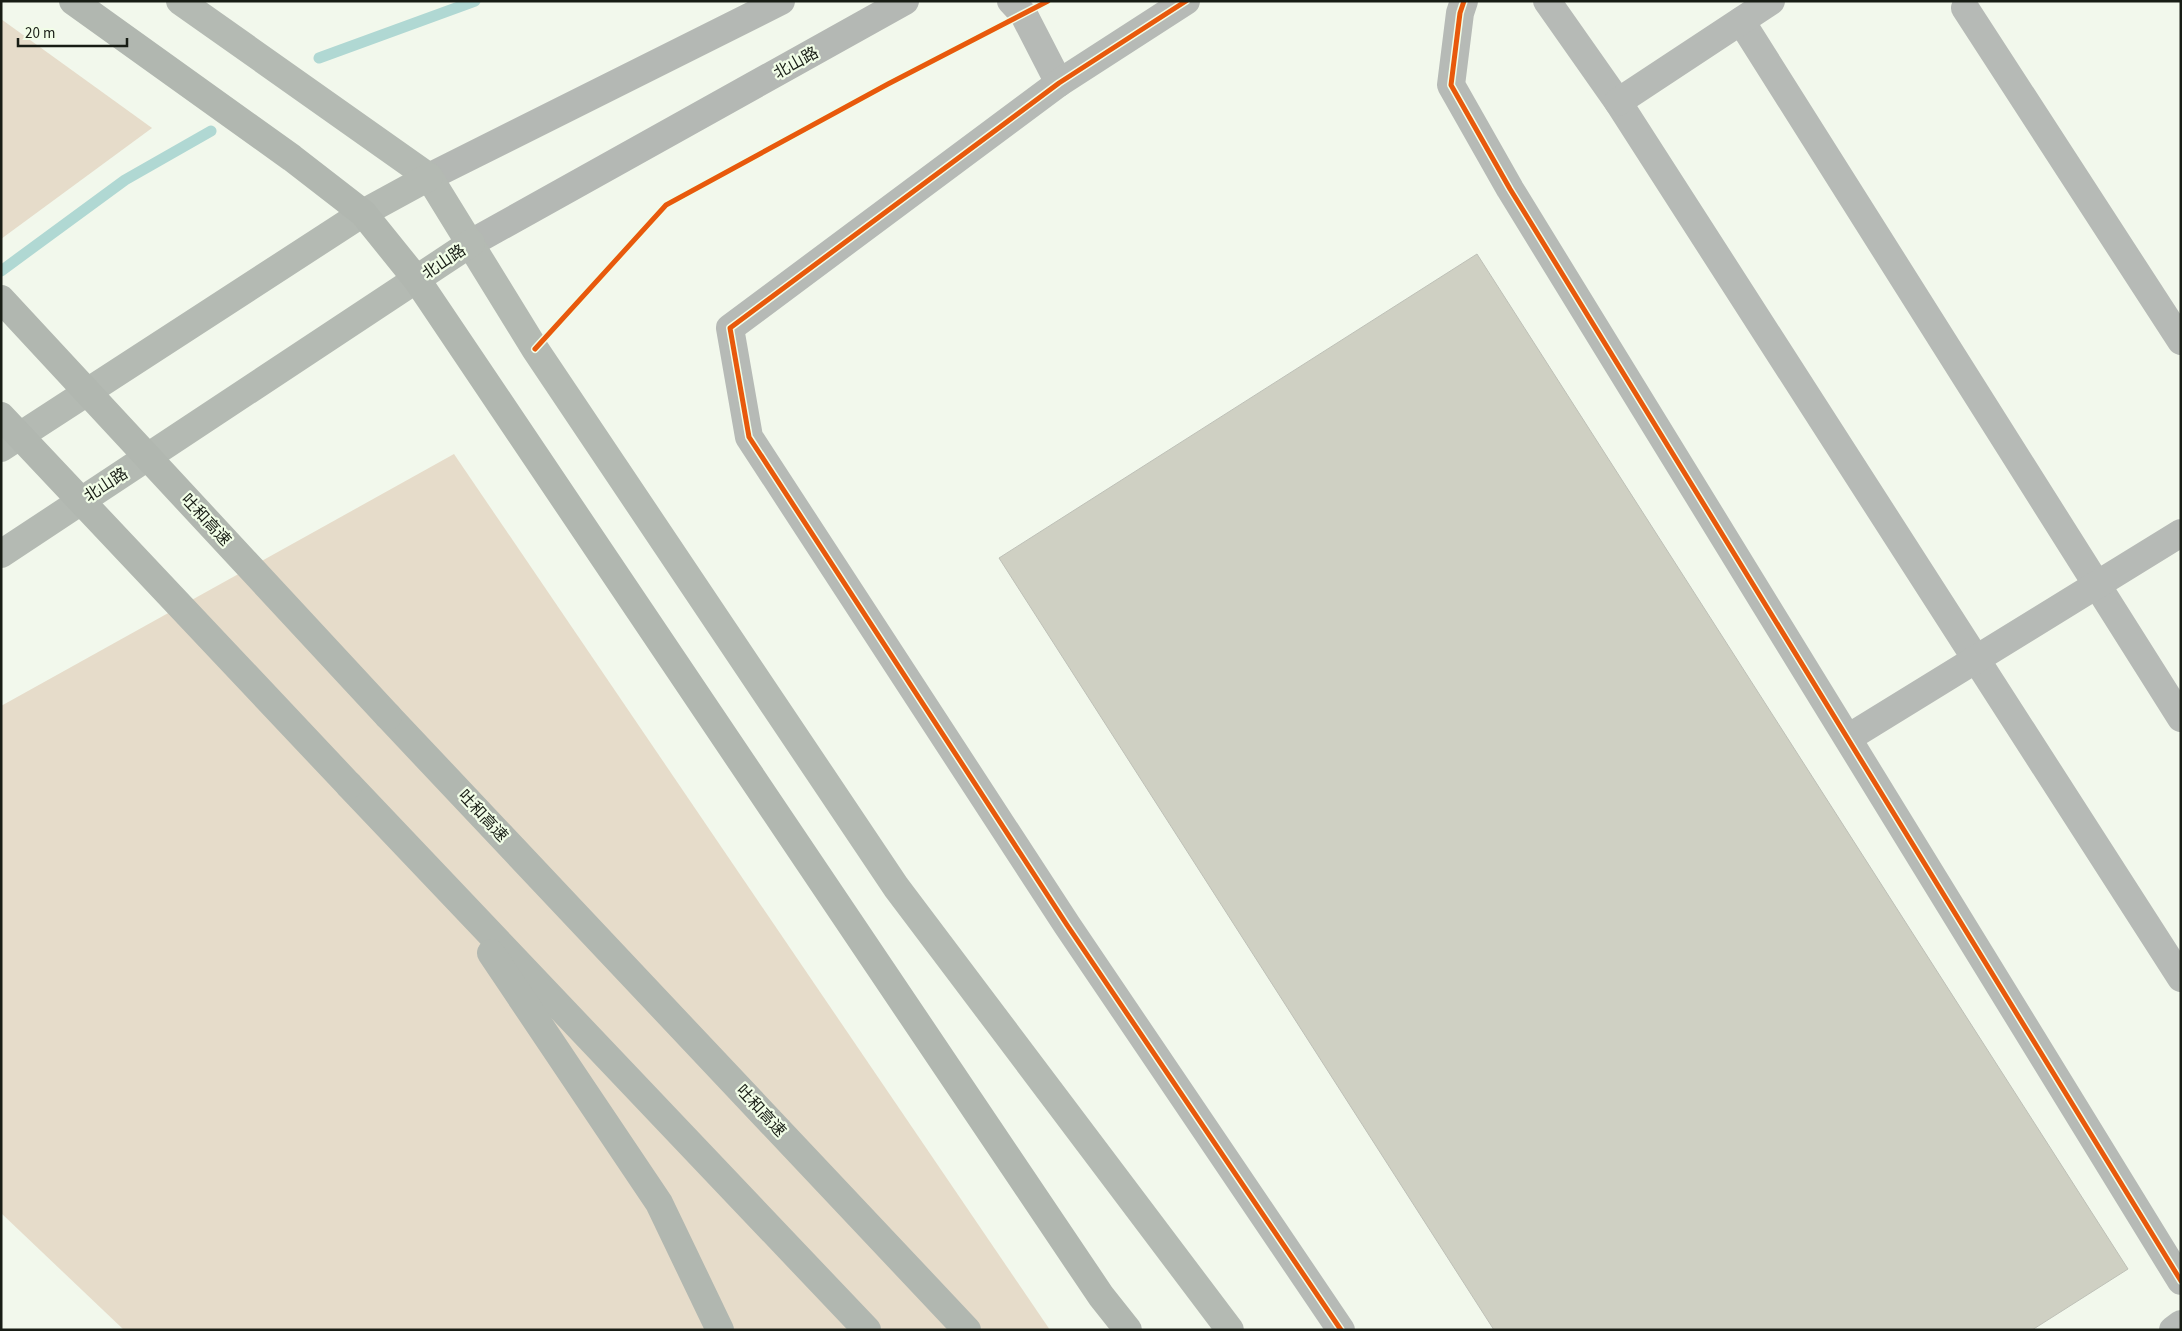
<svg xmlns="http://www.w3.org/2000/svg" width="2182" height="1331" font-family="'Source Sans 3','Noto Sans SC',sans-serif">
	<style>
		.green { fill: #e6dcca }
		.lines { fill: none; stroke-linecap: round; stroke-linejoin: round }
		.stream { stroke: #b0d8d3; stroke-width: 11 }
		.building { fill: #cfd0c3; stroke: #bec0b7 }
		.minor { stroke: #b6bab6; stroke-width: 28 }
		.secondary { stroke: #b4b8b4; stroke-width: 28 }
		.trunk { stroke: #b4bab3; stroke-width: 28 }
		.motorway { stroke: #b1b7b0; stroke-width: 28 }
		.motorway-bridge { stroke: #b1b7b0; stroke-width: 28 }
		.cycleway-casing { stroke: #f1fde7; stroke-width: 8 }
		.cycleway { stroke: #e8590c; stroke-width: 5 }
		.labels { text-anchor: middle; dominant-baseline: central; stroke-width: 4.5; stroke-linejoin: round; paint-order: stroke }
		.street-label { font-size: 16px; fill: #181d15; stroke: #f1fde7 }
	</style>
	<rect width="100%" height="100%" fill="#f2f8ec"/>
	<g class="green">
		<path d="M1 19 152 128 1 239Z"/>
		<path d="M454 454 1050 1330H124L1 1213V706Z"/>
	</g>
	<g class="lines">
		<g class="stream">
			<path d="M319 58 475 1"/>
			<path d="M1 271 125 180 211 131"/>
		</g>
	</g>
	<path class="building" d="M1477 254 2128 1269 2032 1330H1494L999 558Z"/>
	<g class="lines">
		<g class="minor">
			<path d="M1011 1 1024 15 1059 83"/>
			<path d="M1186 1 1059 83 730 328 749 437 1067 925 1341 1330"/>
			<path d="M1464 1 1460 13 1451 85 1510 189 2181 1281"/>
			<path d="M1547 1 1618 102 2181 978"/>
			<path d="M1965 8 2181 341"/>
			<path d="M1741 21 2181 718"/>
			<path d="M1618 102 1771 1"/>
			<path d="M1848 738 2181 533"/>
			<path d="M2173 1330 2181 1324"/>
		</g>
		<g class="secondary">
			<path d="M429 177 781 1"/>
			<path d="M471 243 905 1"/>
		</g>
		<g class="trunk">
			<path d="M180 1 429 177 535 349 896 887 1230 1330"/>
			<path d="M1 448 363 213 429 177"/>
			<path d="M1 554 471 243"/>
		</g>
		<g class="motorway">
			<path d="M73 1 292 158 363 213 417 280 1101 1296 1128 1330"/>
			<path d="M388 716 967 1330"/>
			<path d="M349 785 867 1330"/>
			<path d="M491 953 659 1203 720 1330"/>
		</g>
		<g class="motorway-bridge">
			<path d="M1 299 388 716"/>
			<path d="M1 416 349 785"/>
		</g>
		<defs>
			<g id="cycleway">
				<path d="M1186 1 1059 83 730 328 749 437 1067 925 1341 1330"/>
				<path d="M1464 1 1460 13 1451 85 1510 189 2181 1281"/>
				<path d="M535 349 666 205 888 84 1048 1"/>
			</g>
		</defs>
		<use href="#cycleway" class="cycleway-casing"/>
		<use href="#cycleway" class="cycleway"/>
	</g>
	<g class="labels">
		<g class="street-label">
			<text transform="translate(796 63) rotate(-29)">北山路</text>
			<text transform="translate(444 262) rotate(-34)">北山路</text>
			<text transform="translate(106 485) rotate(-33)">北山路</text>
			<text transform="translate(206 520) rotate(47)">吐和高速</text>
			<text transform="translate(483 816) rotate(47)">吐和高速</text>
			<text transform="translate(761 1111) rotate(47)">吐和高速</text>
		</g>
	</g>
	<rect width="2182" height="1331" fill="none" stroke="#181d15" stroke-width="5"/>
	<path d="M18 38v8h109v-8" fill="none" stroke="#181d15" stroke-width="2.5"/>
	<text x="25" y="38" font-size="15" fill="#181d15" stroke="#f1fde7" stroke-width="4" paint-order="stroke">20 m</text>
</svg>
